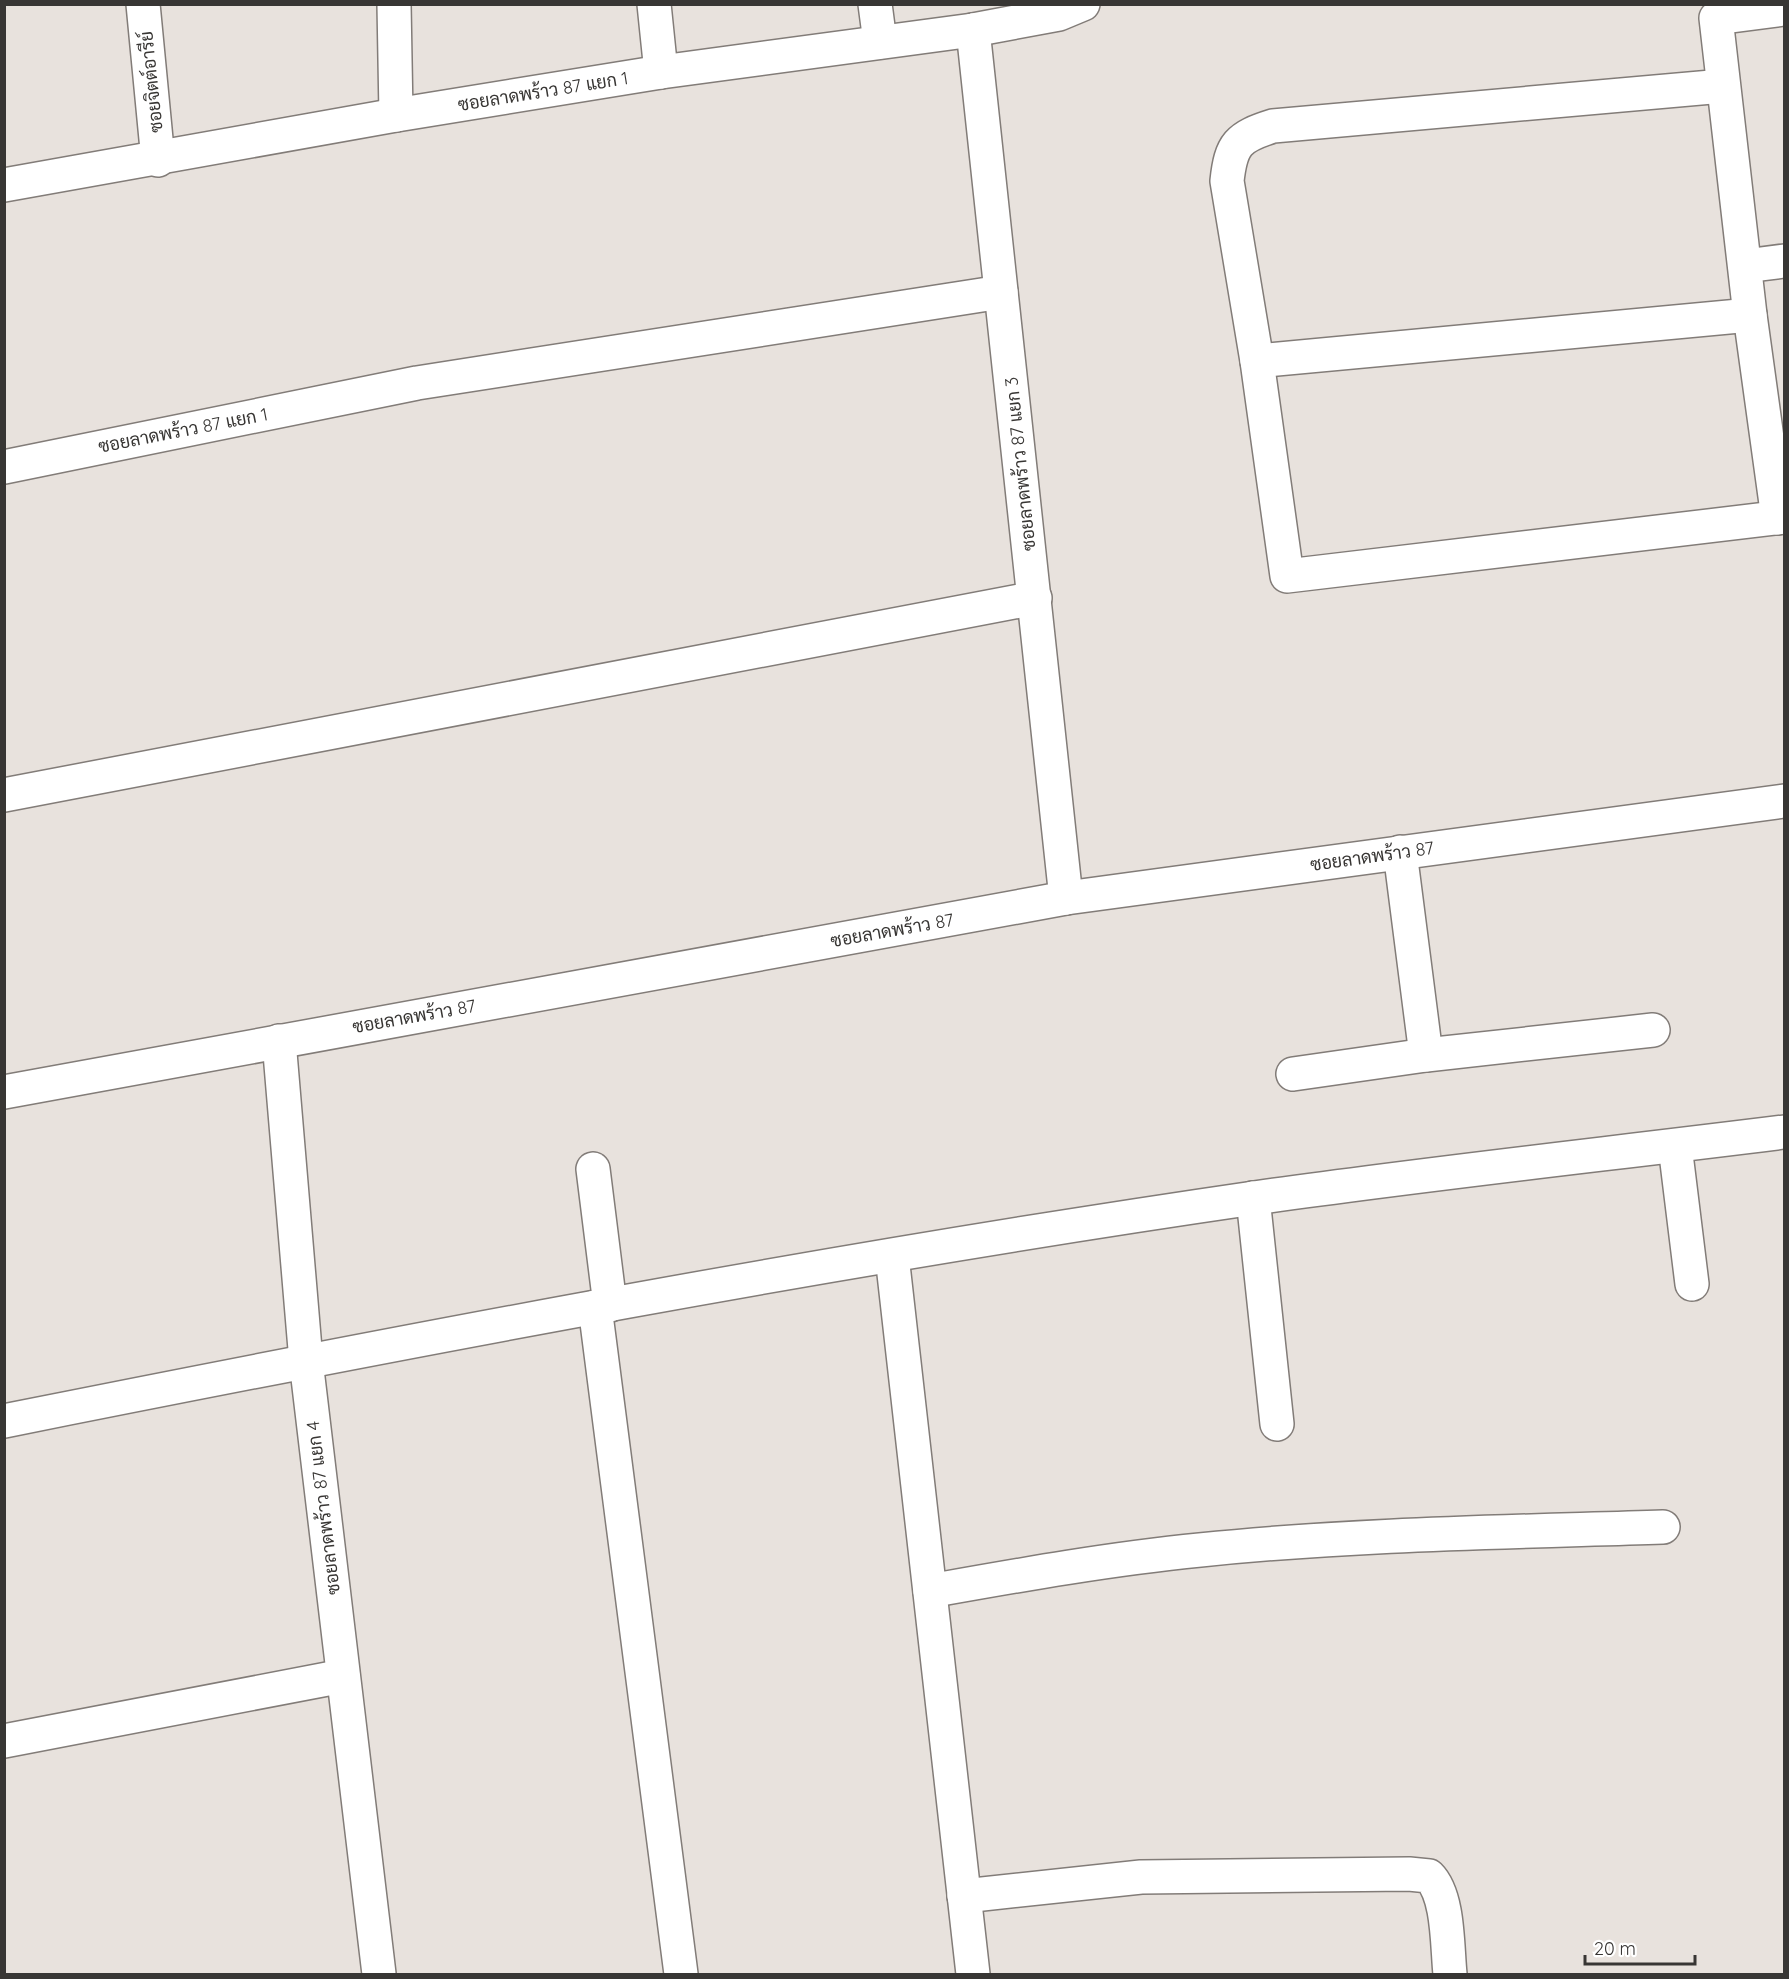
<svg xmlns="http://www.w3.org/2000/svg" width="1789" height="1979" font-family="Quicksand,Sarabun,sans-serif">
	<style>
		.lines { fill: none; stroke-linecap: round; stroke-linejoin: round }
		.minor-casing { stroke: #827c78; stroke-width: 36 }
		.minor { stroke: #fff; stroke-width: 33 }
		.labels { text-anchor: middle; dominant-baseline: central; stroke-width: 6; stroke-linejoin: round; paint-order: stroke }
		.street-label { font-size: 18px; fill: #383634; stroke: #fff }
	</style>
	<rect width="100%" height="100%" fill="#e8e2dd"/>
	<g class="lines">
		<defs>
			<g id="minor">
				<path d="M143 4 158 160"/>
				<path d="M394 4 396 115"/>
				<path d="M654 4 661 72"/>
				<path d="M875 4 880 42"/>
				<path d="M973 30 1066 898"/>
				<path d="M1723 86 1273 126C1238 137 1231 144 1227 181L1257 361 1287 576 1784 517"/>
				<path d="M4 185 396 115 661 72 973 30 1059 14 1083 4"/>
				<path d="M1745 266 1784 261"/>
				<path d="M1257 361 1750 315"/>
				<path d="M4 467 417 383 1001 292"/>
				<path d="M1778 518 1750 315 1716 18 1784 9"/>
				<path d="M4 795 1035 598"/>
				<path d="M1400 852 1426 1055"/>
				<path d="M279 1041 306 1361 379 1974"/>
				<path d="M1293 1074 1426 1055 1653 1030"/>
				<path d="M4 1092 1066 898 1784 801"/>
				<path d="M1675 1146 1692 1284"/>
				<path d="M593 1169 610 1305"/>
				<path d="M1253 1198 1277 1424"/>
				<path d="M892 1256 973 1974"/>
				<path d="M595 1307 681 1974"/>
				<path d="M4 1421C419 1338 835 1259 1254 1198 1430 1173 1608 1154 1784 1132"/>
				<path d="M930 1591C1020 1575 1109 1559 1200 1550 1354 1534 1509 1532 1663 1527"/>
				<path d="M4 1741 343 1676"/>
				<path d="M964 1896 1141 1877 1409 1874 1429 1876C1449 1896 1447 1946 1450 1974"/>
			</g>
		</defs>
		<use href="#minor" class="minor-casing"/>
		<use href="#minor" class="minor"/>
	</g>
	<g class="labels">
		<g class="street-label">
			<text transform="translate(151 82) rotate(-96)">ซอยจิตต์อารีย์</text>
			<text transform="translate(543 91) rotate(-9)">ซอยลาดพร้าว 87 แยก 1</text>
			<text transform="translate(183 430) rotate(-11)">ซอยลาดพร้าว 87 แยก 1</text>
			<text transform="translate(1020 464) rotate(-96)">ซอยลาดพร้าว 87 แยก 3</text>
			<text transform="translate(1372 856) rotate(-8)">ซอยลาดพร้าว 87</text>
			<text transform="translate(892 930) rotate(-10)">ซอยลาดพร้าว 87</text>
			<text transform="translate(414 1016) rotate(-10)">ซอยลาดพร้าว 87</text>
			<text transform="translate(323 1508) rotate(-97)">ซอยลาดพร้าว 87 แยก 4</text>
		</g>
	</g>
	<rect width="1789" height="1979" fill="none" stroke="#383634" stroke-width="12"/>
	<path d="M1585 1955v9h110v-9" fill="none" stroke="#383634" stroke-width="3"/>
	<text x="1594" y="1955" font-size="18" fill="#383634" stroke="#ffffff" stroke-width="4.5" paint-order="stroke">20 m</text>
</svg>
